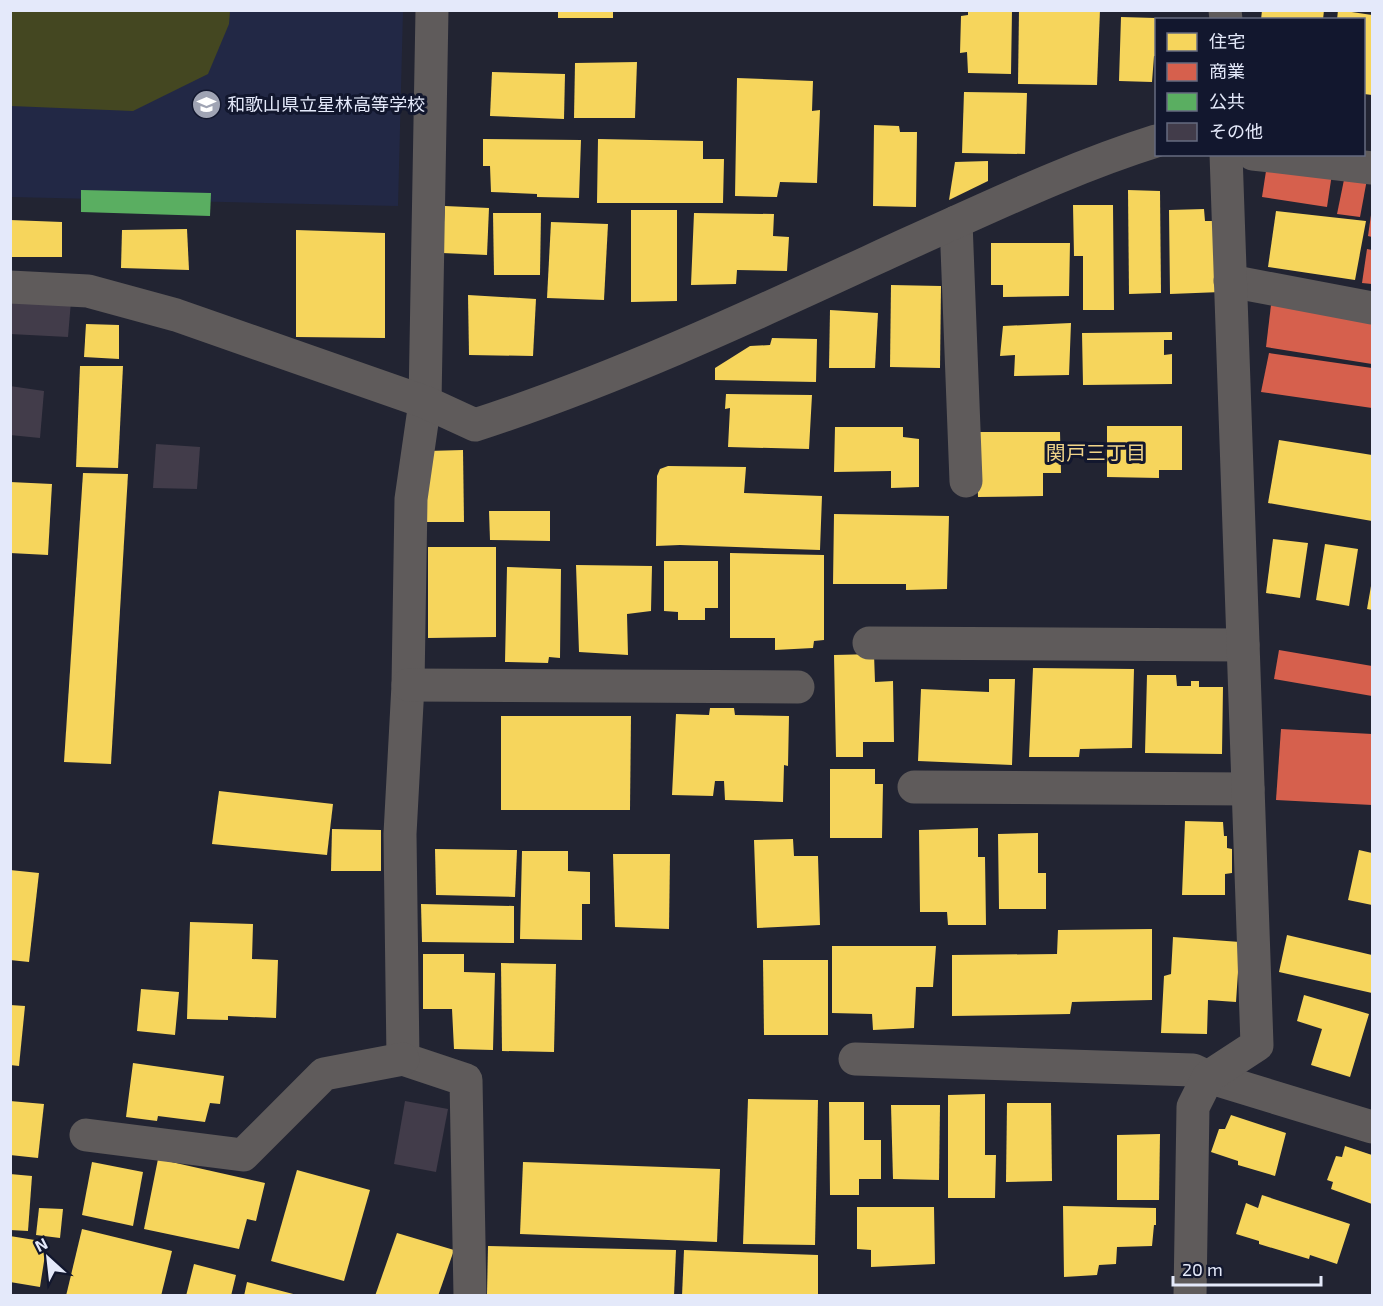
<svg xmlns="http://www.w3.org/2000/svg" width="1383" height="1306" font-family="'Exo 2','Noto Sans JP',sans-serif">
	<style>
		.built { fill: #222845 }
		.green { fill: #444721 }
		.homes { fill: #f6d55c }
		.shops { fill: #d6604d }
		.public { fill: #5aae61 }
		.building { fill: #423c4a }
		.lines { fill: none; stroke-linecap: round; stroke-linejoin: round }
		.minor { stroke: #5f5b5b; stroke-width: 33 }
		.labels { text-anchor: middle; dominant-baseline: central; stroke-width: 6; stroke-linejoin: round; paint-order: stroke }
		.poi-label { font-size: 18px; fill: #e4e9fa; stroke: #12172e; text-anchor: start }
		.neighbourhood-label { font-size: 20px; fill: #efd388; stroke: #12172e }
	</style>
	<rect width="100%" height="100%" fill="#222432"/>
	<path class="built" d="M11 11H403L398 206 11 197Z"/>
	<path class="green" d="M11 10 230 11 229 24 208 74 133 111 11 106Z"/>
	<g class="homes">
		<rect x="558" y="10" width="55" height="8"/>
		<path d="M968 10H1012L1011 74 968 73 967 52 960 53 961 16 968 15Z"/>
		<path d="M1019 10H1100L1097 85 1018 84Z"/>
		<path d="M1262 10H1324L1323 20H1261Z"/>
		<path d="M1338 10 1372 15V95L1364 94V20H1337Z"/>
		<path d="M1121 17 1156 18V56H1154L1152 82 1119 81Z"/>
		<path d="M637 62 635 118H574L575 63Z"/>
		<path d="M492 72 565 74 564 119 490 116Z"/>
		<path d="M737 78 813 81 812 111 820 110 817 183 780 182 777 197 735 196Z"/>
		<path d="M964 92 1027 93 1025 154 962 153Z"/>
		<path d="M874 125 899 126 900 132H917L916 207 873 206Z"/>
		<path d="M483 139 581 140 579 198 537 197V194L491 192 490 166H483Z"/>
		<path d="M598 139 703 141V159H724L723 203H597Z"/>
		<path d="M988 161V181L949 200 955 162Z"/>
		<path d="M1128 190 1160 191 1161 293 1129 294Z"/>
		<path d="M1073 205H1113L1114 310H1083V256H1074Z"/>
		<path d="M445 206 489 208 487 255 442 253Z"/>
		<path d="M1204 209 1205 221H1220L1221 292 1170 294 1169 210Z"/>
		<path d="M631 210H677V301L631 302Z"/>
		<path d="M1276 211 1366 221 1355 280 1268 267Z"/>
		<path d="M493 213H541L540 275H494Z"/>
		<path d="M694 213 774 214 773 236 789 237 787 271 737 270 736 284 691 285Z"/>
		<path d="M10 220 62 222V257H10Z"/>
		<path d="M551 222 608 224 604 300 547 298Z"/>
		<path d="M187 229 189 270 121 268 122 230Z"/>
		<path d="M296 230 385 233V338L296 337Z"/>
		<path d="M991 243H1070L1069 296 1003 297V285H991Z"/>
		<path d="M891 285 941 286 940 368 890 367Z"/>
		<path d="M468 295 536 299 533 356 469 355Z"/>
		<path d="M830 310 878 313 875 368H829Z"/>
		<path d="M1071 323 1069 375 1014 376 1015 355 1000 356 1003 326Z"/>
		<path d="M86 324 119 325V359L84 357Z"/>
		<path d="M1172 332V340H1164V355L1172 354V384L1083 385 1082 333Z"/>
		<path d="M772 338 817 339 816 382 715 380V368L750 346 770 345Z"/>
		<path d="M80 366H123L118 468 76 467Z"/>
		<path d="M726 394 812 395 809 449 728 447 730 408 725 409Z"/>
		<path d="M1107 426H1182V470H1159V478L1107 477Z"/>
		<path d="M835 427H903V437L919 439V487L891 488V471L834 472Z"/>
		<path d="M976 432H1060L1061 473H1043V496L978 497Z"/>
		<path d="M1279 440 1372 455V521L1268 503Z"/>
		<path d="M463 450 464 522H427V451Z"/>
		<path d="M668 466 746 467 744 493 822 496 820 550 680 545 656 546 657 476 660 469Z"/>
		<path d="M83 473 128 474 111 764 64 762Z"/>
		<path d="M10 482 52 484 48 555 10 553Z"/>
		<path d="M489 511H550V541L490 540Z"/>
		<path d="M834 514 949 516 947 589 906 590V584H833Z"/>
		<path d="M1273 539 1308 543 1300 598 1266 593Z"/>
		<path d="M1325 544 1358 549 1349 606 1316 600Z"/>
		<path d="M428 547H496V637L428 638Z"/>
		<path d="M730 553 824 555V640L814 641 813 648 775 650V638H730Z"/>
		<path d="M664 561H718V608H705V620H678V612L664 611Z"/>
		<path d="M576 565 652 566 651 611 627 614 628 655 579 652Z"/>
		<path d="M507 567 561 569 560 658 549 657 548 663 505 662Z"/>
		<path d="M1371 586H1372V610L1367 609Z"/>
		<path d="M874 654 875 682 893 681 894 742H863V757H836L834 655Z"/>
		<path d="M1033 668 1134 669 1132 748 1080 749 1079 757H1029Z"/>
		<path d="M1147 675H1176L1177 686H1191V681H1199V687H1223L1222 754 1145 753Z"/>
		<path d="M989 679H1015L1012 765 918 761 921 689 989 692Z"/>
		<path d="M710 708H734L735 715 789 716 788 766 784 765 783 802 725 800 724 781H715L713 796 672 795 676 714 709 715Z"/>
		<path d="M501 716H631L630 810H501Z"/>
		<path d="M830 769H875V784H883L882 838H830Z"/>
		<path d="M219 791 333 804 327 855 212 844Z"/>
		<path d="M1185 821 1223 822 1224 836H1227V848L1232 849V873L1225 874V895H1182Z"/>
		<path d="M978 828V857H985L986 925H948L947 912H920L919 830Z"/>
		<path d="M332 829 381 830V871H331Z"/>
		<path d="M1038 833V873H1046V909H999L998 834Z"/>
		<path d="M793 839 794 856H818L820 925 757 928 754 840Z"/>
		<path d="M435 849 517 850 515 897 436 895Z"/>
		<path d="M1359 850 1372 853V905L1348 900Z"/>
		<path d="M522 851H568V871L590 872V904H582V940L520 939Z"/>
		<path d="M613 854H670L669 929 615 927Z"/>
		<path d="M10 870 39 873 29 962 10 960Z"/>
		<path d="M421 904 514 906V943L422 942Z"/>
		<path d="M190 922 253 924 252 959 278 960 276 1018 228 1016V1020L187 1019Z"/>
		<path d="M1152 929V1000L1072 1002 1070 1014 952 1016V955L1057 954 1058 930Z"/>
		<path d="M1287 935 1372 955V993L1279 972Z"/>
		<path d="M1173 937 1240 942 1236 1002 1208 1000 1207 1034 1161 1033 1164 976 1171 974Z"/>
		<path d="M832 946H936L933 987H916L914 1028 873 1030 872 1014 832 1013Z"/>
		<path d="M423 954H464V972L495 973 493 1050 454 1049 452 1009H423Z"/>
		<path d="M763 960H828V1035H764Z"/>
		<path d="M501 963 556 964 554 1052 502 1051Z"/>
		<path d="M141 989 179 992 175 1035 137 1031Z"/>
		<path d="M1304 995 1369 1014 1350 1077 1311 1065 1322 1029 1297 1021Z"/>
		<path d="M10 1005 25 1006 19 1066 10 1065Z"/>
		<path d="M133 1063 224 1076 220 1104 210 1103 205 1122 158 1116 157 1121 126 1117Z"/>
		<path d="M985 1094V1155H996L995 1198H948V1095Z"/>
		<path d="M748 1099 818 1100 815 1245 743 1244Z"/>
		<path d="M10 1101 44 1104 38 1158 10 1155Z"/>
		<path d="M829 1102H864V1140H881V1179H859V1195H830Z"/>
		<path d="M1007 1103H1051L1052 1181 1006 1182Z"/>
		<path d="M891 1105H940L939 1180 893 1179Z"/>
		<path d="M1231 1115 1286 1133 1275 1176 1238 1165V1161L1211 1152 1219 1129H1225Z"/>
		<path d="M1160 1134 1159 1200H1117V1135Z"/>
		<path d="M1345 1146 1372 1155V1204L1331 1189 1333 1182 1327 1180 1336 1156 1342 1157Z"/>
		<path d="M158 1159 265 1183 256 1221 247 1219 239 1249 144 1229Z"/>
		<path d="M92 1162 143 1172 133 1226 82 1215Z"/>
		<path d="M523 1162 720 1169 717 1242 520 1234Z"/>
		<path d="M297 1170 370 1190 344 1281 271 1261Z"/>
		<path d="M10 1174 32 1176 28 1231 10 1230Z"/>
		<path d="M1262 1195 1350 1224 1337 1264 1310 1255 1309 1259 1259 1244V1241L1236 1234 1246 1203 1258 1208Z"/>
		<path d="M1063 1206 1156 1208V1225H1154L1152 1246 1117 1247 1116 1264 1099 1265 1097 1275 1064 1277Z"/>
		<path d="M857 1207H934L935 1264 871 1267V1250L857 1249Z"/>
		<path d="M39 1208 63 1209 60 1238 36 1235Z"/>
		<path d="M82 1229 172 1251 161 1296H66Z"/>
		<path d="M397 1233 454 1250 438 1296H375Z"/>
		<path d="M10 1236 47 1242 40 1287 10 1282Z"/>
		<path d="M488 1246 676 1250 674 1296H487Z"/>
		<path d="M684 1250 818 1255V1296H682Z"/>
		<path d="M194 1264 236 1275 231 1296H186Z"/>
		<path d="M247 1282 297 1295V1296H244Z"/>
	</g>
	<g class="shops">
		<path d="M1268 158 1333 167 1327 207 1262 197Z"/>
		<path d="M1346 170 1368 174 1360 217 1337 214Z"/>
		<path d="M1371 215H1372V237L1368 236Z"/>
		<path d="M1367 249 1372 250V284L1362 283Z"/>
		<path d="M1271 305 1372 319V364L1266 347Z"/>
		<path d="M1269 353 1372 368V408L1261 392Z"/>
		<path d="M1279 650 1372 666V696L1274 679Z"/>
		<path d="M1281 729 1372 734V805L1276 800Z"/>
	</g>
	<path class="public" d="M81 190 211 193 210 216 81 212Z"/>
	<g class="building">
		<path d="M10 297 71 301 68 337 10 334Z"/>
		<path d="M10 386 44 391 40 438 10 435Z"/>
		<path d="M156 444 200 447 197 489 153 488Z"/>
		<path d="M405 1101 448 1109 436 1172 394 1164Z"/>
	</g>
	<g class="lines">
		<g class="minor">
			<path d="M432 10 425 402 411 499 408 685 400 834 403 1059 466 1080 470 1296"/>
			<path d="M1225 10 1226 20"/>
			<path d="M1253 154 1372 168"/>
			<path d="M956 222 966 481"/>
			<path d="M1230 281 1372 308"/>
			<path d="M10 287 88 291 176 315 425 402 475 425C623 377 764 310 905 245 988 208 1070 168 1156 141"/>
			<path d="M869 643 1243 645"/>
			<path d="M408 685 798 687"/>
			<path d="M914 787 1248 789"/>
			<path d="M855 1059 1193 1070 1208 1077 1372 1127"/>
			<path d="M86 1135 243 1155 324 1074 403 1059"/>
			<path d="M1190 1296 1193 1107 1208 1077 1257 1045 1226 154"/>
		</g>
	</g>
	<defs>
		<symbol id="school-disc" viewBox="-11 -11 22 22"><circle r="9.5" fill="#a0a4b4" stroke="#12172e"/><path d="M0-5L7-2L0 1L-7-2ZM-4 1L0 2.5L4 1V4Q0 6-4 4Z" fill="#fff"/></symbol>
	</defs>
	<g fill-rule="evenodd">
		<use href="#school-disc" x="190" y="88" width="33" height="33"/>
	</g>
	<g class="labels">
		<g class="poi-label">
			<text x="227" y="104">和歌山県立星林高等学校</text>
		</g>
		<g class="neighbourhood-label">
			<text x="1096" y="452">関戸三丁目</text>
		</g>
	</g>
	<rect width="1383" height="1306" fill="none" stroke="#e4e9fa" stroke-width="24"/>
	<rect x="1155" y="18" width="210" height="138" fill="#12172e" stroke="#666b80" stroke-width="1.5"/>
	<rect x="1167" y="33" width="30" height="18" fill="#f6d55c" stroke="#666b80" stroke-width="1.5"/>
	<text x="1209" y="48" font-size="18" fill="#e4e9fa">住宅</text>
	<rect x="1167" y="63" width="30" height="18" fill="#d6604d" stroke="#666b80" stroke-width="1.5"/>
	<text x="1209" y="78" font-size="18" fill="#e4e9fa">商業</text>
	<rect x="1167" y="93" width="30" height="18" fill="#5aae61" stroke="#666b80" stroke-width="1.5"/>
	<text x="1209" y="108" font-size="18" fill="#e4e9fa">公共</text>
	<rect x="1167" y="123" width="30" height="18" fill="#423c4a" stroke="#666b80" stroke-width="1.5"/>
	<text x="1209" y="138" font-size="18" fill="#e4e9fa">その他</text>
	<g transform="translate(48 1258) rotate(333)" stroke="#12172e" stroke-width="4.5" paint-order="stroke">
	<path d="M0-4.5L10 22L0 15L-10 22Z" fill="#e4e9fa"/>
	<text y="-9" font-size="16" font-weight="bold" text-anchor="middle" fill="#e4e9fa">N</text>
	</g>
	<path d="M1173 1276v9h148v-9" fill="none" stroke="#e4e9fa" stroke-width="3"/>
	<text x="1182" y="1276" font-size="18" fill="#e4e9fa" stroke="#12172e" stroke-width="4.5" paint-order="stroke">20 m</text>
</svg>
